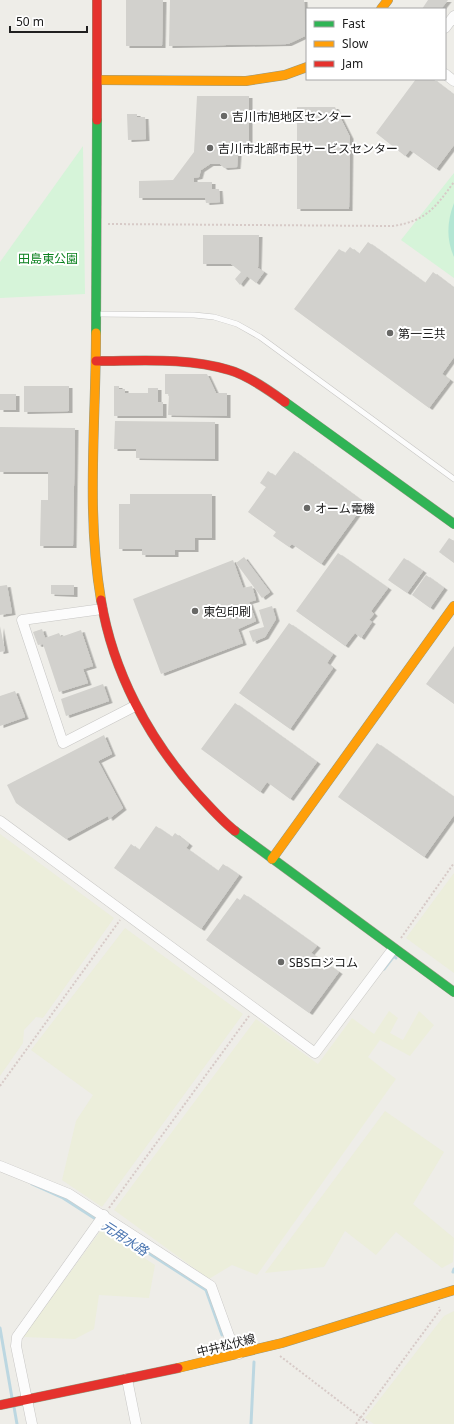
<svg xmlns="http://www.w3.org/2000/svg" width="454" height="1424" font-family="'Noto Sans','Noto Sans JP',sans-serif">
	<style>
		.farmland { fill: #eceedb }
		.park { fill: #d6f4d9 }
		.pitch { fill: #b4e6d4 }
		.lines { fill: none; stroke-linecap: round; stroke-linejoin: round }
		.stream { stroke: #bcd7e1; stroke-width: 3 }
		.building { fill: #d2d1cd; filter: url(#shadow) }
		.lane-casing { stroke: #c7c6c4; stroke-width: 6 }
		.street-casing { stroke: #c7c6c4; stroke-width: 11 }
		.fast-casing { stroke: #949880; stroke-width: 10 }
		.slow-casing { stroke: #949880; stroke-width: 10 }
		.jam-casing { stroke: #949880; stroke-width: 10 }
		.path { stroke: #d7cac7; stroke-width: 2; stroke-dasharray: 2 2; stroke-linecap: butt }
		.lane { stroke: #fcfcfc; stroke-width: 5 }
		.street { stroke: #fcfcfc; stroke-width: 10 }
		.fast { stroke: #30b455; stroke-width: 9 }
		.slow { stroke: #ff9f0a; stroke-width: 9 }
		.jam { stroke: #e5322d; stroke-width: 9 }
		.poi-dot { fill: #686866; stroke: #fff; stroke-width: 1.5 }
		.labels { text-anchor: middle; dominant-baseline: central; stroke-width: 4; stroke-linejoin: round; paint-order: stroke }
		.poi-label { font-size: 12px; fill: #202020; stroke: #fff; text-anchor: start }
		.park-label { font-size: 12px; fill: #0b811f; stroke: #fff }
		.street-label { font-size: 12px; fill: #202020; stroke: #fff }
		.water-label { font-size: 13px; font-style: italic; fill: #4a75b1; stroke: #fff }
	</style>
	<defs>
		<filter id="shadow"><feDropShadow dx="3.5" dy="2" stdDeviation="0" flood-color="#0004"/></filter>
	</defs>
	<rect width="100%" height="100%" fill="#eeede8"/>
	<g class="farmland">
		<path d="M0 834 114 918 43 1018 36 1017 24 1030 23 1043 0 1076Z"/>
		<path d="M454 873V973L406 938Z"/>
		<path d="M125 928 243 1014 102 1207 62 1180 76 1121 93 1095 31 1050Z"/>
		<path d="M389 1011 398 1018 390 1033 403 1040 419 1011 434 1025 410 1056 380 1040 368 1057 396 1079 257 1275 232 1265 209 1279 114 1210 256 1019 318 1064 352 1018 374 1034Z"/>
		<path d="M385 1111 444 1152 413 1204 454 1238 453 1262 442 1268 396 1232 376 1255 345 1231 324 1267 265 1273Z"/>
		<path d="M101 1230 155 1265 149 1298 99 1295 94 1329 75 1339 23 1337Z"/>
		<path d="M454 1311V1424H374L365 1418 444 1316Z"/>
	</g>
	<g class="park">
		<path d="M83 146 85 294 0 298V262Z"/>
		<path d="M454 173V278L401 240Z"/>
	</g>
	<path class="pitch" d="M454 203V257C446 239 447 221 454 203Z"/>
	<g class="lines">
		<g class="stream">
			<path d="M384 969 394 956 396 958"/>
			<path d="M32 1184 63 1198 206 1290 222 1335"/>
			<path d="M453 1272 454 1269"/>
			<path d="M0 1328 12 1398"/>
			<path d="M14 1407 17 1424"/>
			<path d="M251 1424 254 1362"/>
		</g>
	</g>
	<g class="building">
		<path d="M126 0H163L162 46H126Z"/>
		<path d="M170 0H304L305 36 288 44 169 46Z"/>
		<path d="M428 0H448L441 9H422Z"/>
		<path d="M416 79H433L454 95V145L436 169 410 150 405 156 376 133Z"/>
		<path d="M197 96H249V144L226 143V153L238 154 237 167 224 168 220 164H210L201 170 199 177 194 178V182H212V189H219L220 202 206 203 205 198H139V181L173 180 194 152Z"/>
		<path d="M297 107H335L350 137 349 209H297Z"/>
		<path d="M127 114H137V117H145L146 139 128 140Z"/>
		<path d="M203 235H259L258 268 264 272 256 283 247 276 240 285 235 279 241 272 231 264H203Z"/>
		<path d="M368 242 425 283 433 272 454 288V357L442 374 450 380 429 408 294 309 339 249 345 253 350 247 359 254Z"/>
		<path d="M165 374H207L216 393H227V416L168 415 169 394H165Z"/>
		<path d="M24 386H69V411L24 412Z"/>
		<path d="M114 386H119V389H125V393H148V388H158V402H163V416H114Z"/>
		<rect x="0" y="394" width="16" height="16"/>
		<path d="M115 421 215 422V459L136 458V449H114Z"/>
		<path d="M0 427 75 428 73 546H40L41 500H48V472H0Z"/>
		<path d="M294 451 365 503 321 564 292 544 289 547 273 536 276 532 248 512 266 487 260 483 268 471 275 476Z"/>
		<path d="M130 494H212V538H195V550H175V555H142V549H119V504H130Z"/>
		<path d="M449 538 454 541V563L439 552Z"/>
		<path d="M338 553 388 588 371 611 374 614 369 620 372 622 361 638 355 633 345 646 296 611Z"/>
		<path d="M244 557 270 592 262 598 236 563Z"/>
		<path d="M404 558 423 571 407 593 388 580Z"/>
		<path d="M233 560 243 588 252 586 256 600 249 602 256 621 238 629 243 643 161 674 133 599Z"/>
		<path d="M426 575 444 588 430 608 412 595Z"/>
		<path d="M7 585 12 613 0 615V586Z"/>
		<path d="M51 585H74V595L51 594Z"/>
		<path d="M272 606 276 619 265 637 253 642 249 631 264 627 259 610Z"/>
		<path d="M289 623 333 654 327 663 333 668 290 729 239 693Z"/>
		<path d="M0 626 5 651 0 652Z"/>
		<path d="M42 629 45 638 59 633 61 637 81 630 93 666 83 669 88 683 59 692 43 644 38 645 33 632Z"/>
		<path d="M454 646V704L426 684Z"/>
		<path d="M103 684 109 701 66 716 61 699Z"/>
		<path d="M15 691 25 717 0 726V696Z"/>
		<path d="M235 703 317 762 290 799 267 782 260 792 201 749Z"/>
		<path d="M104 735 112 754 98 761 123 808 109 819 108 816 66 839 16 803 7 785Z"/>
		<path d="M377 743 454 797V815L424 857 338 797Z"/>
		<path d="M156 826 172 837 175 833 189 844 186 848 218 871 223 864 239 875 201 929 114 868 131 844 139 850Z"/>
		<path d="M244 894 317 946 311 953 339 972 309 1013 206 940 237 898 240 900Z"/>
	</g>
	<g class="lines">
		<defs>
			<path id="lane" d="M97 314 194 315 214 317 237 324 260 337 454 479"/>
			<g id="street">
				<path d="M445 28 454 16"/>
				<path d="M445 74 454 81"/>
				<path d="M102 609 22 620 63 743 135 706"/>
				<path d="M0 821 315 1053 393 949"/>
				<path d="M0 1166 69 1194 211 1286 229 1336 239 1354"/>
				<path d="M127 1379 136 1424"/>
				<path d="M32 1424 16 1346 17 1337 104 1215"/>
			</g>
			<g id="fast">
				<path d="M96 333 97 120"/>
				<path d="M285 402 454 524"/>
				<path d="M235 831 454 992"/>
			</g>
			<g id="slow">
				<path d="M381 9 388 0"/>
				<path d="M97 80 246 81 285 75 307 67"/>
				<path d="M96 333C96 422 86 512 101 600"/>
				<path d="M272 859 454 606"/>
				<path d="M178 1368 282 1343 454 1290"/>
			</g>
			<g id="jam">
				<path d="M97 120V0"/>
				<path d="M96 361C140 361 187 357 229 370 247 375 270 391 285 402"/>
				<path d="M101 600C113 672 148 738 197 793 209 806 221 820 235 831"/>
				<path d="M0 1405 178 1368"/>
			</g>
		</defs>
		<use href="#lane" class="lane-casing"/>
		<use href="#street" class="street-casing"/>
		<use href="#fast" class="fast-casing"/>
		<use href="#slow" class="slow-casing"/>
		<use href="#jam" class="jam-casing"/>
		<g class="path">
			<path d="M108 224 393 226C426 221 435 208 454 182"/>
			<path d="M401 938 454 863"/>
			<path d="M0 1086 120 920"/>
			<path d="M109 1208 249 1016"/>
			<path d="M280 1356 369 1424"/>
			<path d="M356 1424 440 1310 439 1307"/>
		</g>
		<use href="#lane" class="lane"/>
		<use href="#street" class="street"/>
		<use href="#fast" class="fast"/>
		<use href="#slow" class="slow"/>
		<use href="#jam" class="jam"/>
	</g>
	<g class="poi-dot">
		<circle cx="224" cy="116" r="4"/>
		<circle cx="210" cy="148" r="4"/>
		<circle cx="390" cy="333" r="4"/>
		<circle cx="307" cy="508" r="4"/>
		<circle cx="195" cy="611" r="4"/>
		<circle cx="281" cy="962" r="4"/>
	</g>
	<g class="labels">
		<g class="poi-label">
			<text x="232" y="116">吉川市旭地区センター</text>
			<text x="218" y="148">吉川市北部市民サービスセンター</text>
			<text x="398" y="333">第一三共</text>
			<text x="315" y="508">オーム電機</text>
			<text x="203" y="611">東包印刷</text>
			<text x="289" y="962">SBSロジコム</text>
		</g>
		<g class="park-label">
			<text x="48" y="258">田島東公園</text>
		</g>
		<g class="street-label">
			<text transform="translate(226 1345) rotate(-14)">中井松伏線</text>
		</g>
		<g class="water-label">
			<text transform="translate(125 1238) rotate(33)">元用水路</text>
		</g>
	</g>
	<rect x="306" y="8" width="140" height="72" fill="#ffffff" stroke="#a6a6a6"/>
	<rect x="314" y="21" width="20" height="6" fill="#30b455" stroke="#a6a6a6"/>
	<text x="342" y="28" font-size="12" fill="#202020">Fast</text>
	<rect x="314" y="41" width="20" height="6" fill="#ff9f0a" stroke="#a6a6a6"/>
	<text x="342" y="48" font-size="12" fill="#202020">Slow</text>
	<rect x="314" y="61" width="20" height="6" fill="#e5322d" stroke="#a6a6a6"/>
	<text x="342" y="68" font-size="12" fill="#202020">Jam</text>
	<path d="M10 26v6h77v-6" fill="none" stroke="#202020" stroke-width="2"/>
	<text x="16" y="26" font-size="12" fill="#202020" stroke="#ffffff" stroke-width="3" paint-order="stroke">50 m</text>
</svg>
